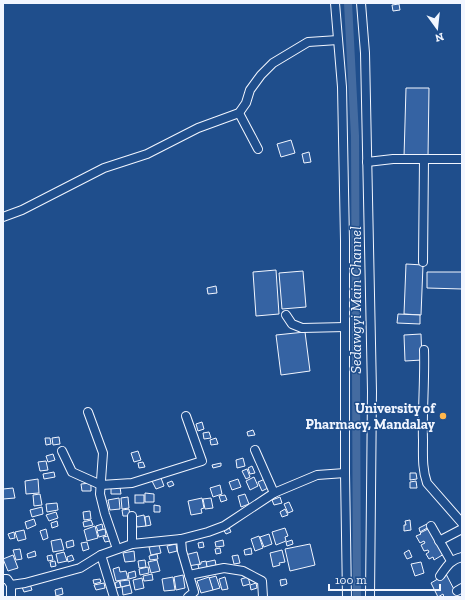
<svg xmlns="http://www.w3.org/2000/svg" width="465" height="600" font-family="'Zilla Slab',serif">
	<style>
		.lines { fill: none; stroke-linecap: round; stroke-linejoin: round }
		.canal { stroke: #446ba0; stroke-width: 8 }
		.building { fill: #3563a3; stroke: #f2f6ff }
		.minor-casing { stroke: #f2f6ff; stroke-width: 10 }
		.minor { stroke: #1f4e8c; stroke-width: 8 }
		.poi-dot { fill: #ffb74d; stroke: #1f4e8c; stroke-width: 1.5 }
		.labels { text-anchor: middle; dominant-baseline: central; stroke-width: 3; stroke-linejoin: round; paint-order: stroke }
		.poi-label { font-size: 14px; font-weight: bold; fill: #f2f6ff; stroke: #1f4e8c; text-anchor: end }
		.water-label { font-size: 15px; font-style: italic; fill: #f2f6ff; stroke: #1f4e8c }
	</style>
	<rect width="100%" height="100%" fill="#1f4e8c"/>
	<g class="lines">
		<path class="canal" d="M348 3 355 136 357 597"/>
	</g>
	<g class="building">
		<path d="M399 4 400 10 393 11 392 5Z"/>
		<path d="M406 88H429L428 157H404Z"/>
		<path d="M291 140 295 153 281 157 277 144Z"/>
		<path d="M309 152 311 162 304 163 302 154Z"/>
		<path d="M406 264 423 265 421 315 404 314Z"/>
		<path d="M276 270 279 314 256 316 253 272Z"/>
		<path d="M303 271 306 307 282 309 279 273Z"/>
		<path d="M427 272H462V289L427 288Z"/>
		<path d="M216 286 217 293 208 294 207 288Z"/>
		<path d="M398 314 420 315V324L397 323Z"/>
		<path d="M305 332 310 371 281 375 276 335Z"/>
		<path d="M421 334 422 360 405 361 404 335Z"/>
		<path d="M202 422 204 429 198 431 196 424Z"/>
		<path d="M253 430 255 435 248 436 247 432Z"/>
		<path d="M209 432 211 438 204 439 203 433Z"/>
		<path d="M59 437 60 444 53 445 52 438Z"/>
		<path d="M45 438H50L51 444 46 445Z"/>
		<path d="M216 438 218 444 211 445 210 440Z"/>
		<path d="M138 451 141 460 134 462 131 453Z"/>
		<path d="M53 454 55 460 48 462 46 456Z"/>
		<path d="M243 458 245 466 237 468 236 460Z"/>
		<path d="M46 461 48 470 40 471 38 462Z"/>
		<path d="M143 462 145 467 139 468 138 463Z"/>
		<path d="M221 463V466L213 468 212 465Z"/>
		<path d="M252 466 255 473 250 474 248 468Z"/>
		<path d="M247 469 250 477 246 479 242 471Z"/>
		<path d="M54 472 55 477 44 479 43 474Z"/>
		<path d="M410 473H416L417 479 410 480Z"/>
		<path d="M254 477 258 486 250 490 246 481Z"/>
		<path d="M161 478 164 486 156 489 152 481Z"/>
		<path d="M38 479 39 493 26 494 25 481Z"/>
		<path d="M238 479 241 487 232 490 229 482Z"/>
		<path d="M265 479 268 488 262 491 258 482Z"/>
		<path d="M172 481 174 485 169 487 167 483Z"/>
		<path d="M416 481 417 488H410V482Z"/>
		<path d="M91 483V491H82L81 484Z"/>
		<path d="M220 485 222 494 213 497 210 488Z"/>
		<path d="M120 487 121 494H111V488Z"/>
		<path d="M13 488 15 498 3 499V489Z"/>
		<path d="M145 493 154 494V502H145Z"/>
		<path d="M40 494 42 505 34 506 33 495Z"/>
		<path d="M245 494 249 504 241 507 238 496Z"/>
		<rect x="135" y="495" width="9" height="8"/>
		<path d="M225 495 227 500 221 502 219 496Z"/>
		<path d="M128 497 129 508 122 509 121 498Z"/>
		<path d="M280 497 282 503 274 505 272 500Z"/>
		<path d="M119 498 120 509 110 510 108 500Z"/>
		<path d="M202 498 204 508 201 509 202 513 191 515 188 501Z"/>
		<path d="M211 498 213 508 205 509 203 499Z"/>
		<path d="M289 502 293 511 288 513 284 504Z"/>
		<path d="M57 503 58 510 47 512 46 504Z"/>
		<path d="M154 505 160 506V512H154Z"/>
		<path d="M42 507 43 514 32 517 30 510Z"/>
		<path d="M129 509 130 516H123L122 510Z"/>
		<path d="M285 509 288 515 282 517 280 512Z"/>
		<path d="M90 511 91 519 84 520 83 512Z"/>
		<path d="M56 512 58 518 49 521 46 515Z"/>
		<path d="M144 515 146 526 137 527 135 517Z"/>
		<path d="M149 516 151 525 146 526 145 517Z"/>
		<path d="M34 519 36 525 27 529 25 522Z"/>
		<path d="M91 520 93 525 84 527 83 522Z"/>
		<path d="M410 520 411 530 404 531V525H406L405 521Z"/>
		<path d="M57 521 58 526 52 528 51 523Z"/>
		<path d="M102 524 103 529 98 531 96 526Z"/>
		<path d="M427 524 429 527 420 532 419 528Z"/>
		<path d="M95 526 98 538 87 541 84 530Z"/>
		<path d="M229 527 231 532 226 534 223 529Z"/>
		<path d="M285 528 288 536 285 537 286 541 276 545 272 532Z"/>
		<path d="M430 528 444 554 434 560 433 557 429 559 426 554 429 552 428 550 424 551 421 545 425 543 424 541 420 543 416 536 421 534 420 533Z"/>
		<path d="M46 529 48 538 43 540 40 531Z"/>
		<path d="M105 529 106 535 99 537 97 531Z"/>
		<path d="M24 530 26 539 18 541 15 532Z"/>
		<path d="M14 532 15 538 10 539 8 534Z"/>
		<path d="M269 534 272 544 264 547 260 537Z"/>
		<path d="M108 536 110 541 105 542 103 537Z"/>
		<path d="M259 536 263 548 255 551 251 539Z"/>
		<path d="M61 539 64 550 53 552 51 541Z"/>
		<path d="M73 540 74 546 67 548 66 542Z"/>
		<path d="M223 540 224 546 216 547 215 542Z"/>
		<path d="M292 540 293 544 287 546 286 542Z"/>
		<path d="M87 542 89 549 83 551 81 543Z"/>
		<path d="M203 542 204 547 199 548 198 543Z"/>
		<path d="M176 544 177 551 169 553 167 546Z"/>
		<path d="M310 544 315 565 290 571 285 549Z"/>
		<path d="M159 545 161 553 151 555 149 547Z"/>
		<path d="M220 548 221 553 216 554 215 549Z"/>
		<path d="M251 548 252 554 245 555 244 550Z"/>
		<path d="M20 549 22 559 16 560 13 550Z"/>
		<path d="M282 550 285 562 279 563 280 565 273 567 270 553Z"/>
		<path d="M409 550 412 557 407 559 404 553Z"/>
		<path d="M35 551 36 556 28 558 27 554Z"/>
		<path d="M134 551 135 561 125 562 123 553Z"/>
		<path d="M64 552 67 561 58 563 56 554Z"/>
		<path d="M197 552 200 564 188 566 185 555Z"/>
		<path d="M157 554 158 559 150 560 149 556Z"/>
		<path d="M13 555 18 568 8 571 3 559Z"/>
		<path d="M52 555 53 560 48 561 47 556Z"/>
		<path d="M72 555 74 560 68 562 67 557Z"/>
		<path d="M238 555 240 563 234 564 232 556Z"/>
		<path d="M145 560 146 567 139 568 138 561Z"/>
		<path d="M157 560 160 571 151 573 148 562Z"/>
		<path d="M215 560 216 565 207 567 206 562Z"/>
		<path d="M55 561 56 566 51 567 50 562Z"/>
		<path d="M206 561 207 567 199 569 198 565 201 564V562Z"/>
		<path d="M421 562 424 573 415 576 411 564Z"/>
		<path d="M119 567 120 572 126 571 128 579 116 581 113 569Z"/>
		<path d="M148 567 149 573 140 575 139 569Z"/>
		<path d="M135 571 136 577 129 579 128 573Z"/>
		<path d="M152 574 153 580 144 581 143 576Z"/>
		<path d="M446 574 458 597H444L443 594 438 597 431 583Z"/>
		<path d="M183 575 185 588 176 590 174 577Z"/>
		<path d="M216 576 220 588 213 590 209 578Z"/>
		<path d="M173 577 175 590 164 591 162 579Z"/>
		<path d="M209 577 213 590 201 593 197 581Z"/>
		<path d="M225 577 228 589 222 590 219 579Z"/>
		<path d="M248 577 250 584 243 586 241 579Z"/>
		<path d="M142 578 144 588 135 590 133 580Z"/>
		<path d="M100 579 101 582 94 584 93 580Z"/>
		<path d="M286 579 287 584 281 586 280 580Z"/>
		<path d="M129 580 130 585 121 587 120 581Z"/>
		<path d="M119 581 121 587 116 588 115 583Z"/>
		<path d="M104 583 105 588 96 590 94 585Z"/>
		<path d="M256 583 257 588 251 590 250 585Z"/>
		<path d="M30 584 32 590 24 592 22 587Z"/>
		<path d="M130 585 132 593 123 595 122 587Z"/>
		<path d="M62 588 63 594 56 596 55 590Z"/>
	</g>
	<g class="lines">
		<defs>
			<g id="minor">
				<path d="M335 3 342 87 345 241V473L347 597"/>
				<path d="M361 3 365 53 372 391 370 597"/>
				<path d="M239 113 258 149"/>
				<path d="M367 162 393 159H462"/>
				<path d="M3 217 22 210 104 168 147 154 198 128 239 113 246 103 250 90 261 75 273 63 308 42 338 40"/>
				<path d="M423 262 424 159"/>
				<path d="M286 315 292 324 302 328 345 327"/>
				<path d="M424 350C425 380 422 410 423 440 423 455 422 469 427 483L462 523"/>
				<path d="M88 412 103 453 100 494 105 514 117 549"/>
				<path d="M255 450 274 493"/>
				<path d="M62 451 72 472 101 485 132 483 202 461 186 416"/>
				<path d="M431 526 451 561"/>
				<path d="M181 539 182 551 194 592 188 597"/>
				<path d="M439 541 462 529"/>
				<path d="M132 544V516"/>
				<path d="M101 555 114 597"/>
				<path d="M189 575 224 568 243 571 262 581 263 597"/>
				<path d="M440 576C447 566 450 560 462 557"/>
				<path d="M3 579H7L11 585 25 583 80 568 101 555 132 544 181 539 208 532 224 526 274 493 317 475 345 473"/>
				<path d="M457 591 462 588"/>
				<path d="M11 597V585"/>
			</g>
		</defs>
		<use href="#minor" class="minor-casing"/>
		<use href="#minor" class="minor"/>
	</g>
	<circle class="poi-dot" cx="443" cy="416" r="4"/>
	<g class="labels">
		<g class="poi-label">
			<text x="435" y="408">University of<tspan x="435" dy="16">Pharmacy, Mandalay</tspan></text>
		</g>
		<g class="water-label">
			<text transform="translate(356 300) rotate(-90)">Sedawgyi Main Channel</text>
		</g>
	</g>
	<rect width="465" height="600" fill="none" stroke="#f2f6ff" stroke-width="8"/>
	<g transform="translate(437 28) rotate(165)" stroke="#1f4e8c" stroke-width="3" paint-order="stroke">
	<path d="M0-3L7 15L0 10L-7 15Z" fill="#f2f6ff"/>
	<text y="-6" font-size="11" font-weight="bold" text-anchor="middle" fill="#f2f6ff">N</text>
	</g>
	<path d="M329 584v6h111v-6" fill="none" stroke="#f2f6ff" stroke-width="2"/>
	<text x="335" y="584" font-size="12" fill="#f2f6ff" stroke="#1f4e8c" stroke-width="3" paint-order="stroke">100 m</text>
</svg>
